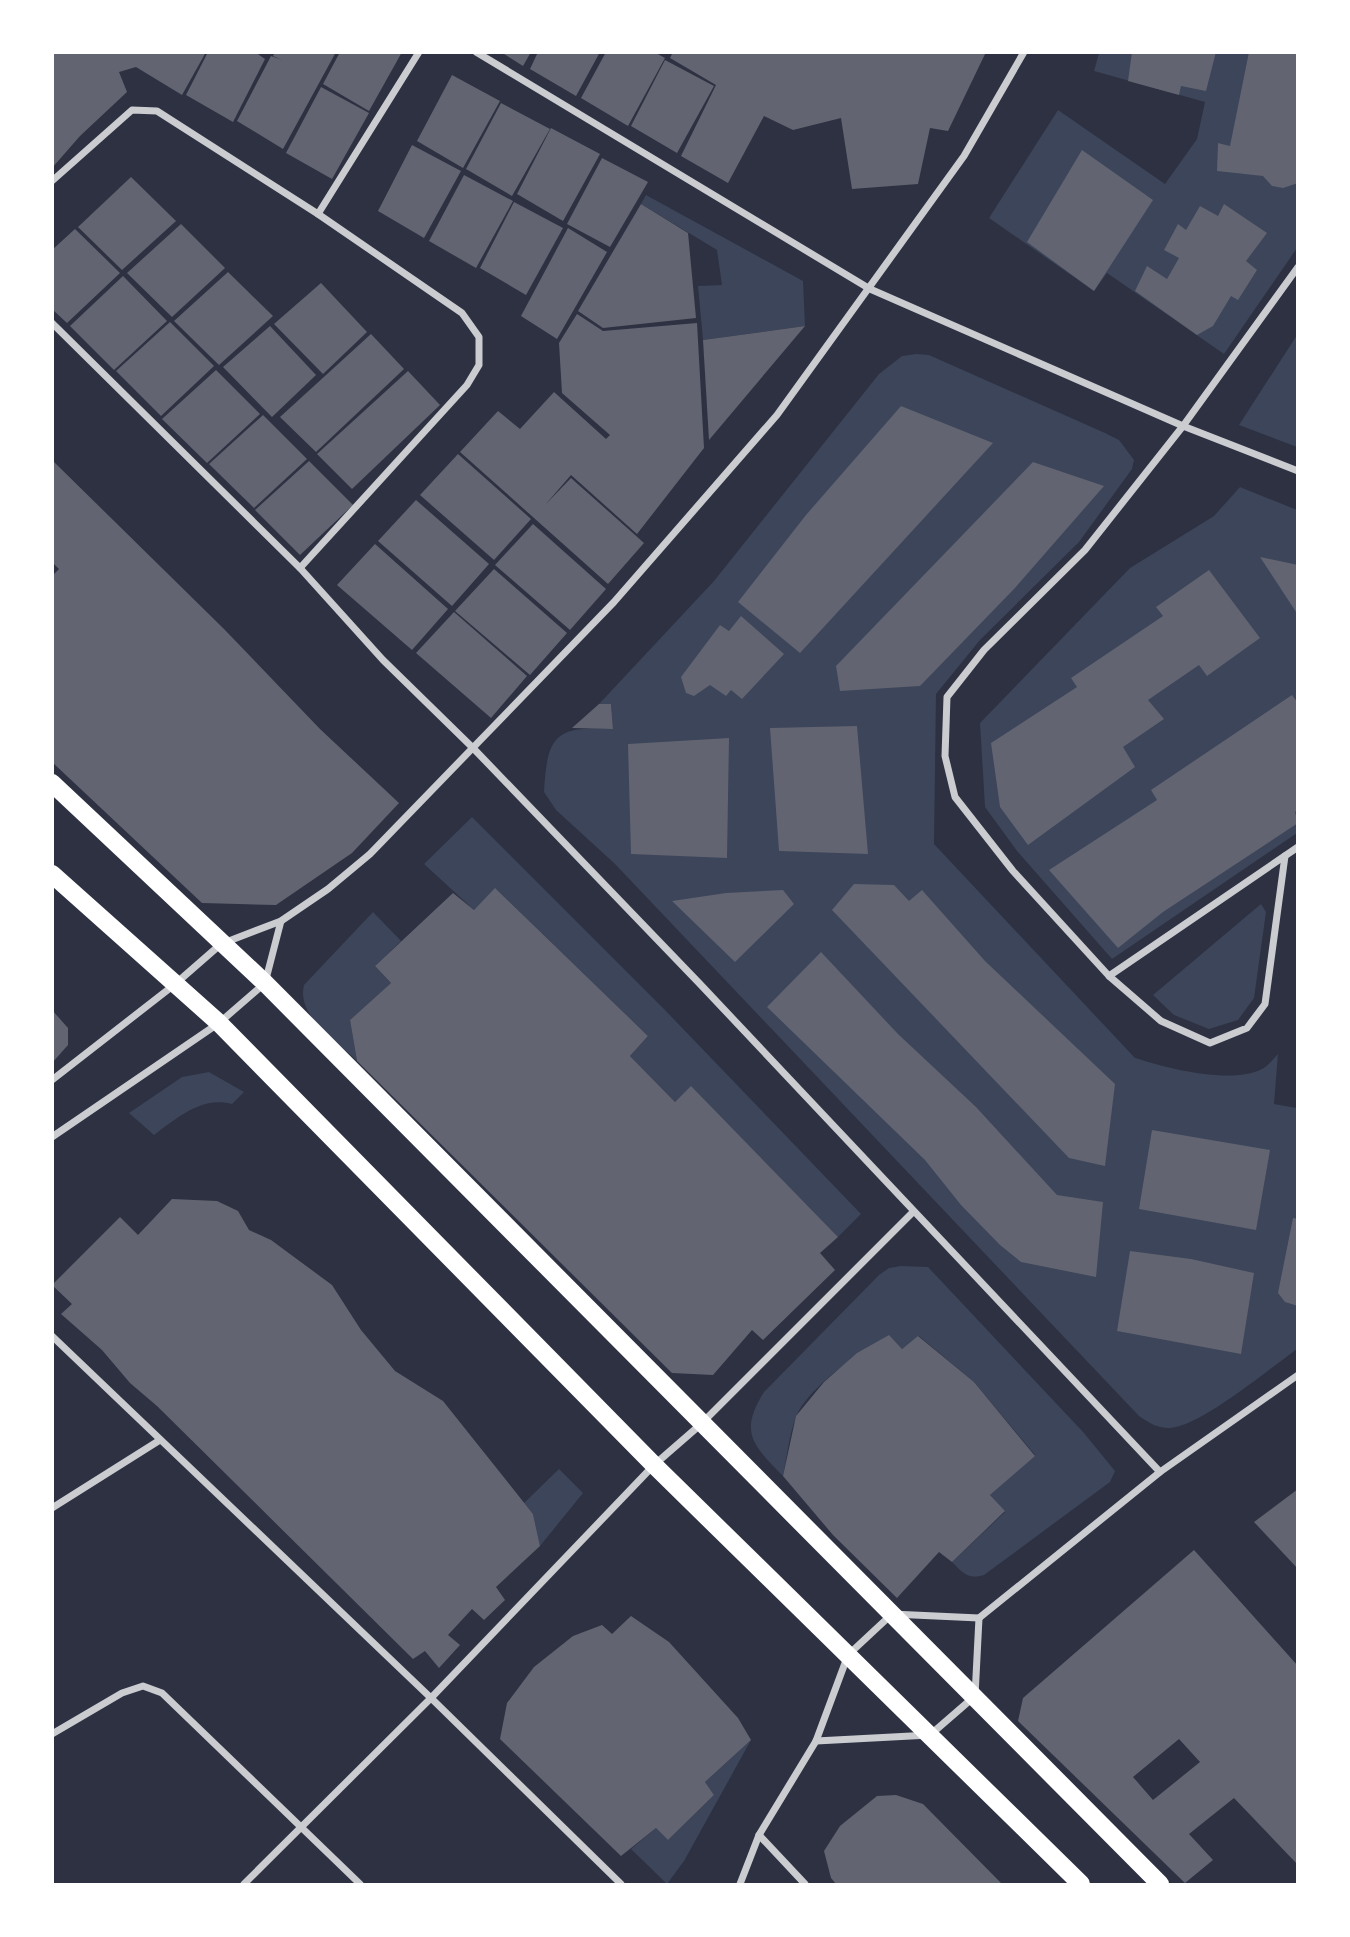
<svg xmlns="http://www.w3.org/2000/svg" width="1350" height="1937" font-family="'Golos Text',sans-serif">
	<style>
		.green { fill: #3c4559 }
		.building { fill: #626471; fill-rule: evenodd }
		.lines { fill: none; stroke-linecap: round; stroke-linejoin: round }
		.minor { stroke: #caccd0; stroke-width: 7 }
		.primary { stroke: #fff; stroke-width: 18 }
	</style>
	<rect width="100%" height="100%" fill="#2d3142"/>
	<g class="green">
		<path d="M1099 53H1297V248L1224 354 1107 273 1094 291 989 218 1058 110 1165 184 1197 139 1205 102 1094 71Z"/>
		<path d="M646 195 803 281 805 326 703 340 698 286 722 285 717 250 641 204Z"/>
		<path d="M1297 335V447L1239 425Z"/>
		<path d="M916 354 929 355 1105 433 1119 440 1134 460 1132 469 1079 542 980 640 936 694 934 844 1135 1058C1167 1068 1230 1085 1262 1069 1268 1066 1273 1059 1278 1054L1274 1104 1297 1108V1349C1272 1367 1197 1429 1169 1428 1157 1428 1149 1423 1139 1416L615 864 556 810 544 792C547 734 556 726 613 729L611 704H599L714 581 879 374 902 356Z"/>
		<path d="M1240 487 1297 510V833L1112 959 1017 851 985 807 980 723 1130 568 1214 516Z"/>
		<path d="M472 817 664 1009 861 1214 838 1237 691 1087 675 1102 630 1056 648 1036 496 889 474 910 424 864Z"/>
		<path d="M1261 904 1266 912 1254 998 1238 1020 1209 1029 1174 1015 1153 995Z"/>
		<path d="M373 912 401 941 375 966 391 983 350 1020 357 1061C337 1041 296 1016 304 985Z"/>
		<path d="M209 1072 244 1092 232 1104C202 1096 177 1118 154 1135L129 1113 182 1077Z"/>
		<path d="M901 1266 928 1267 1084 1433 1115 1471 1110 1482 984 1575C968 1580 963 1573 952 1562L1005 1512 990 1495 1035 1455 974 1382 919 1336 902 1349 889 1336C862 1350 807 1388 796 1417 789 1435 787 1457 783 1476 754 1446 738 1433 764 1392L879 1275 889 1268Z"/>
		<path d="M559 1469 583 1493 540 1546 533 1514 524 1503Z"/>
		<path d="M751 1740 684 1861 667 1884 631 1849 656 1828 668 1840 714 1795 705 1782Z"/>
	</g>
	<g class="building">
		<path d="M52 52H206L182 95 136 67 119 72 127 92 80 136 52 168Z"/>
		<path d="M208 52H255L265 59 233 122 186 95Z"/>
		<path d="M275 52H336L283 149 237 121 271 56 282 60 273 56Z"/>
		<path d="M340 52H402L369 111 323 84Z"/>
		<path d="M501 52H531L523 66Z"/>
		<path d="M538 52H600L576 96 530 69Z"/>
		<path d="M606 52H654L665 58 628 126 581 98Z"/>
		<path d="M673 52H986L948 131 930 128 918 184 852 189 841 118 793 130 764 116 728 183 681 156 716 85 670 58Z"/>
		<path d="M1132 52H1216L1206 91 1181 86 1179 95 1128 81Z"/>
		<path d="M1249 52H1298V183L1283 188 1272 186 1263 176 1217 171 1218 143 1230 146Z"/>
		<path d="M665 60 714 86 677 153 631 126Z"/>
		<path d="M452 75 500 101 463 168 417 141Z"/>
		<path d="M321 87 369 113 332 179 286 153Z"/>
		<path d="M501 103 550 129 512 196 466 169Z"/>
		<path d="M551 128 600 154 563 221 517 194Z"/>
		<path d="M412 145 461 171 424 238 378 211Z"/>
		<path d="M1082 150 1153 200 1094 291 1027 242Z"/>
		<path d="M602 158 648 182 610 247 567 224Z"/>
		<path d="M464 175 513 201 476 268 429 241Z"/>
		<path d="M131 177 176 221 122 270 78 227Z"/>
		<path d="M514 202 563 228 526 295 480 268Z"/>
		<path d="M641 204 688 233 696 318 603 328 578 311Z"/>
		<path d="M1224 204 1267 233 1246 261 1257 270 1238 300 1231 296 1213 326 1197 335 1135 291 1147 266 1167 279 1179 258 1164 250 1178 224 1186 230 1200 206 1218 216Z"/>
		<path d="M181 224 225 268 172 317 127 273Z"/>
		<path d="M568 228 607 252 557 339 521 316Z"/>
		<path d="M75 229 120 273 67 323 52 309V250Z"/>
		<path d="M228 272 273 316 219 365 174 321Z"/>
		<path d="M123 276 167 321 114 370 70 326Z"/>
		<path d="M321 283 367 332 323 374 274 324Z"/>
		<path d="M577 314 603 331 697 323 704 448 637 534 571 475 545 505 571 478 644 543 608 584 460 452 498 411 520 429 554 392 606 439 610 435 562 393 559 343Z"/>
		<path d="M170 322 214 366 161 416 116 371Z"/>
		<path d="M270 326 316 375 272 417 223 367Z"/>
		<path d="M805 326 709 440 703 340Z"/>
		<path d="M371 334 404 369 316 452 280 417Z"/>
		<path d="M216 370 260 414 207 463 162 419Z"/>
		<path d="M408 371 440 405 352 489 317 454Z"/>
		<path d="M901 406 993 443 800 653 738 602 806 515Z"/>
		<path d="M263 415 307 459 254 508 209 464Z"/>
		<path d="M458 454 531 519 494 560 420 495Z"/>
		<path d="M52 460 224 629 320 729 399 803 352 853 276 905 202 903 52 762V576L59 569 52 562Z"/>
		<path d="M309 461 353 505 300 555 255 510Z"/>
		<path d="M1033 462 1104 486 1014 589 920 686 840 691 836 666Z"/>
		<path d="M416 500 489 564 452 606 378 541Z"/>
		<path d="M533 524 606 589 570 630 495 565Z"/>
		<path d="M375 544 448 609 412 650 337 585Z"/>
		<path d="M1260 557 1298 565V615Z"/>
		<path d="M494 569 567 633 530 675 455 611Z"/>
		<path d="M1209 570 1260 638 1207 676 1199 665 1148 700 1164 719 1123 747 1135 767 1028 845 1000 807 991 743 1077 687 1071 678 1163 616 1156 607Z"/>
		<path d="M454 612 527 676 491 718 416 653Z"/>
		<path d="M741 616 784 654 742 699 731 690 726 696 710 685 694 696 686 693 681 677 720 625 729 631Z"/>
		<path d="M1292 695 1298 703V810L1295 812 1298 823 1163 912 1118 948 1049 870 1157 800 1151 790Z"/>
		<path d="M599 704H611L613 729 572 728Z"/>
		<path d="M857 726 868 854 779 851 770 728Z"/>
		<path d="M729 738 727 858 631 854 628 744Z"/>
		<path d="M854 884 894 885 909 901 922 890 985 961 1115 1084 1105 1166 1069 1158 832 910Z"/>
		<path d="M495 888 648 1036 630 1056 675 1102 691 1086 838 1237 820 1253 835 1270 763 1340 752 1330 713 1375 672 1373 357 1061 350 1020 391 983 375 966 453 893 474 910Z"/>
		<path d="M783 890 794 904 735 962 672 901 726 893Z"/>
		<path d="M821 952 898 1034 976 1107 1057 1195 1103 1202 1096 1277 1021 1262 1000 1245 961 1205 925 1160 767 1007Z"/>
		<path d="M52 1010 68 1028V1045L52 1063Z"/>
		<path d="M1152 1130 1270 1150 1256 1230 1139 1209Z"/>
		<path d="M172 1199 217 1201 238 1211 249 1230 271 1240 332 1285 361 1330 395 1371 443 1401 533 1514 540 1546 496 1587 505 1600 484 1620 472 1609 448 1635 460 1645 439 1668 425 1651 413 1659 157 1406 130 1383 102 1350 61 1314 72 1304 52 1285 120 1217 138 1235Z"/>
		<path d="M1293 1218 1298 1219V1306L1285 1302 1278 1293Z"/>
		<path d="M1130 1251 1191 1259 1254 1273 1241 1354 1117 1331Z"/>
		<path d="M889 1335 902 1349 918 1336 974 1382 1035 1456 990 1495 1005 1511 952 1562 939 1552 897 1598 833 1535 783 1476 796 1416 824 1382 857 1353Z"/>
		<path d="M1298 1489V1569L1254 1522Z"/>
		<path d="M1194 1550 1298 1666V1865L1234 1798 1189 1834 1213 1860 1185 1883 1018 1721 1023 1698ZM1179 1739 1200 1762 1153 1800 1133 1777Z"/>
		<path d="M631 1616 669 1642 738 1718 751 1740 705 1782 714 1795 668 1840 656 1828 621 1856 500 1739 507 1703 534 1667 573 1636 602 1625 612 1634Z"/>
		<path d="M896 1795 923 1804 1002 1884H836L831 1878 824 1851 840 1826 877 1796Z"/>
	</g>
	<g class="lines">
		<g class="minor">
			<path d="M476 52 870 289 1183 426 1298 471"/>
			<path d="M52 181 132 110 157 111 318 214 462 313 479 337V365L467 385 300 568"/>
			<path d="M318 214 419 52"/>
			<path d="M52 323 300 568 383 660 473 748 700 984 1160 1472"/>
			<path d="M1285 856 1265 1004 1247 1028 1210 1043 1161 1021 1109 976 1013 871 955 797 945 756 947 697 984 650 1085 550 1183 426 1298 267"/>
			<path d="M1109 976 1298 847"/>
			<path d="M52 1080 174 985 221 944 281 921 328 889 370 854 614 602 777 415 964 156 1024 52"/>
			<path d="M52 1137 219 1023 265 983 281 921"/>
			<path d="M52 1336 431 1698 621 1884"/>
			<path d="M52 1508 160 1440"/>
			<path d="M52 1734 122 1693 143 1686 162 1693 360 1884"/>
			<path d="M816 1741 930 1735 975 1696 979 1618"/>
			<path d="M759 1835 805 1884"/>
			<path d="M244 1884 431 1698 654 1465 700 1425 913 1212"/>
			<path d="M740 1884 759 1835 816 1741 848 1655 892 1614 979 1618 1160 1472 1298 1375"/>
		</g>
		<g class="primary">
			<path d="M52 783 265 983 1160 1884"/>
			<path d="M52 874 219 1023 654 1465 1081 1884"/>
		</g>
	</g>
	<rect width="1350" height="1937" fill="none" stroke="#ffffff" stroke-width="108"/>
</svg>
